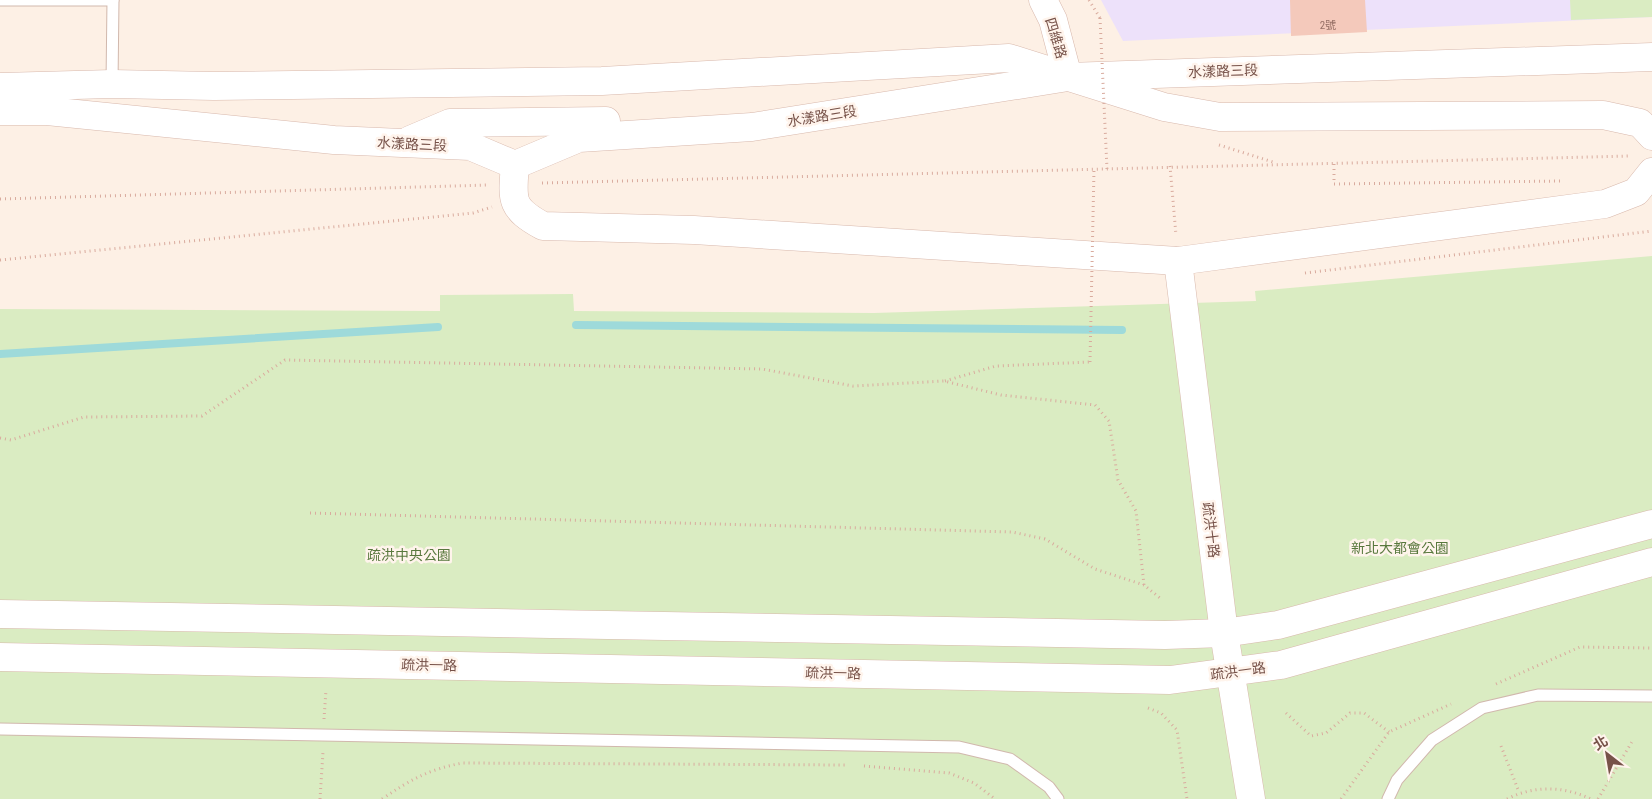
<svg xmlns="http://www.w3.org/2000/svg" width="1652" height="799" font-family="'Roboto Condensed','Noto Sans TC',sans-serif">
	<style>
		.education { fill: #ede1fa }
		.green { fill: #daecc2 }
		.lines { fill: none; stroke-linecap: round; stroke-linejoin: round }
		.stream { stroke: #9edada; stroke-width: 8 }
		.building { fill: #f4c9bb }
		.lane-casing { stroke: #d1b8ad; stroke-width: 13 }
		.secondary-casing { stroke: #d8b8ac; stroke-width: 29 }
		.path { stroke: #d9ab9e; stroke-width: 3; stroke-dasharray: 1 4; stroke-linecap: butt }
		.lane { stroke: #fff; stroke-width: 11 }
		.secondary { stroke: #fff; stroke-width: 28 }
		.path-bridge { stroke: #d9ab9e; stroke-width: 3; stroke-dasharray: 1 4; stroke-linecap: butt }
		.labels { text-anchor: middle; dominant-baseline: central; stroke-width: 5; stroke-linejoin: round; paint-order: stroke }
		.number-label { font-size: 11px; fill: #967066 }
		.street-label { font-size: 14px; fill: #775249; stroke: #fff4ec }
		.park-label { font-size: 14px; fill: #58783d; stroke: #fff4ec }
	</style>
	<rect width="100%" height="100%" fill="#fdf0e5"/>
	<path class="education" d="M1101 0H1652V17L1123 41Z"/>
	<g class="green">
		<path d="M1570 0H1652V17L1571 20Z"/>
		<path d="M1652 256V799H0V309L440 311V295L573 294 574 311 874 313 1256 301 1255 291Z"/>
	</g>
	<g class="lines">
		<g class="stream">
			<path d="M576 325 1122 330"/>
			<path d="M0 354 438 327"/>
		</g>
	</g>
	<path class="building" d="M1290 0H1365L1367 32 1291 36Z"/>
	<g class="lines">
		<defs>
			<g id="lane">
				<path d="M0 0H113"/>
				<path d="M112 84 113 0"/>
				<path d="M0 729 959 747 1010 759 1049 787 1058 799"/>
				<path d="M1388 799 1397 780 1432 740 1482 708 1538 695 1652 696"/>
			</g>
			<g id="secondary">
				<path d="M1043 0 1053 20 1068 77"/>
				<path d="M0 87 112 84 214 86 602 81 1009 58 1164 107 1220 117 1603 115 1640 123 1652 136"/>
				<path d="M0 111H47L334 140 470 146 515 165 579 138 752 127 1068 77 1652 57"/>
				<path d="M410 140 450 123 606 121"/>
				<path d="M515 165C512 200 510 208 543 226L694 230 1178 261 1605 204 1636 192 1652 172"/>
				<path d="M1178 261 1224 633 1251 799"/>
				<path d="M0 614 1165 635 1224 633 1278 625 1652 524"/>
				<path d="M0 657 1170 680 1281 665 1652 562"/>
			</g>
		</defs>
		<use href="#lane" class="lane-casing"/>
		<use href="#secondary" class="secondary-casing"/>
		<g class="path">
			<path d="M1089 0 1100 18"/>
			<path d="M1219 145 1273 162"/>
			<path d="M1334 164V184L1561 181"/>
			<path d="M1170 166 1176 235"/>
			<path d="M542 183 1630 156"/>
			<path d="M0 199 488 185"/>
			<path d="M0 260 473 213 492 207"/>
			<path d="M1305 273 1652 231"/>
			<path d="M945 381 996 366 1090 362"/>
			<path d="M0 438 11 440 84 417 202 416 285 360 762 369 853 386 944 381 1001 395 1095 405 1109 421 1118 480 1136 511 1144 585 1160 598"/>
			<path d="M310 513 1012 532 1045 539 1095 569 1144 585"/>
			<path d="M1496 684 1580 647 1652 648"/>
			<path d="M1148 708 1161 713 1177 730 1187 799"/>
			<path d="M1286 713 1311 736 1326 733 1350 713H1364L1389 732"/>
			<path d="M324 719 326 690"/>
			<path d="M1501 746 1519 792"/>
			<path d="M864 766 949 773 974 783 995 799"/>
			<path d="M320 799 323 752"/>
			<path d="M382 799C410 780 429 769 463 763L847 765"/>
			<path d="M1341 799 1389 732 1451 704"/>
			<path d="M1507 799C1535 785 1563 786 1591 799"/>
			<path d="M1598 799 1633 740"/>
		</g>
		<use href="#lane" class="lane"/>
		<use href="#secondary" class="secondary"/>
		<g class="path-bridge">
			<path d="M1100 18 1107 169"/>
			<path d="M1090 362 1094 169"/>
		</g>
	</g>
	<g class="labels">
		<g class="number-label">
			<text x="1328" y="25">2號</text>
		</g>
		<g class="street-label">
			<text transform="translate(1056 38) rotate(73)">四維路</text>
			<text transform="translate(1223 71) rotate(-2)">水漾路三段</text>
			<text transform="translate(822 116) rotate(-9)">水漾路三段</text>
			<text transform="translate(412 144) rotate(3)">水漾路三段</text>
			<text transform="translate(1211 530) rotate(83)">疏洪十路</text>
			<text transform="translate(429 665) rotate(1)">疏洪一路</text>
			<text transform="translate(1238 671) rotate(-8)">疏洪一路</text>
			<text transform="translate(833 673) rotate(1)">疏洪一路</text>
		</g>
		<g class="park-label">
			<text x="1400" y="548">新北大都會公園</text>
			<text x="409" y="555">疏洪中央公園</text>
		</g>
	</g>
	<g transform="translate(1607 754) rotate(329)" stroke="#fff4ec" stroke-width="4" paint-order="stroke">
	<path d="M0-4L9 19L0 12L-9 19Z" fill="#775249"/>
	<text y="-8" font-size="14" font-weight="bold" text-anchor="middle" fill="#775249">北</text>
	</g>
</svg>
